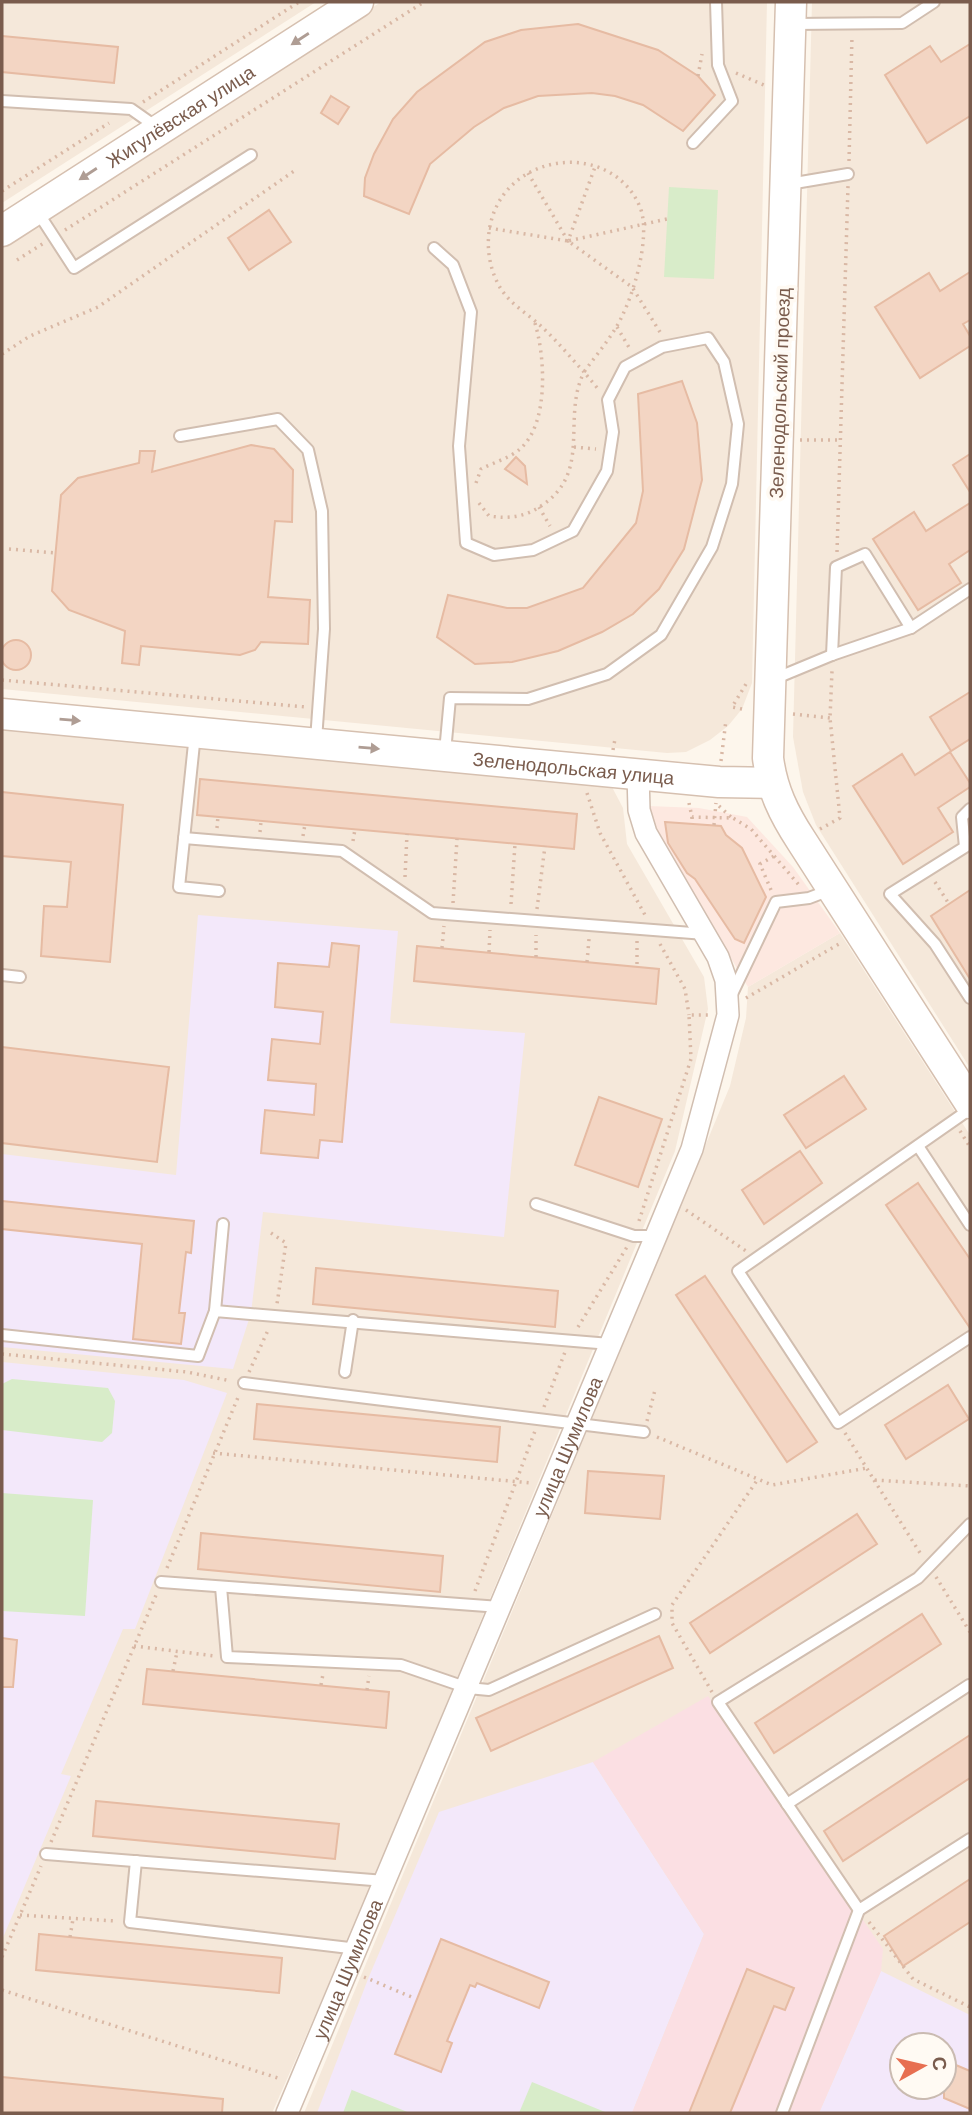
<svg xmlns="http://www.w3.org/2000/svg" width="972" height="2115" font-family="'DM Sans',sans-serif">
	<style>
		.residential { fill: #f5e8da; fill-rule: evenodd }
		.commercial { fill: #fde8e0 }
		.education { fill: #f3e8fa; fill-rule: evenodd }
		.medical { fill: #fbdfe3 }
		.green { fill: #d8ecc9 }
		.building { fill: #f3d5c3; stroke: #e6bba3; stroke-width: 2 }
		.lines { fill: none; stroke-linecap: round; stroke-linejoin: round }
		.lane-casing { stroke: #d1beb0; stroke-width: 14 }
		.street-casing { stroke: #d1beb0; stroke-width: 24 }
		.secondary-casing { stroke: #d6c0b0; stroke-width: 33 }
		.path { stroke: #d9b8a5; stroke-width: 3.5; stroke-dasharray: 2 5; stroke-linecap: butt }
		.lane { stroke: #fff; stroke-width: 10 }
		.street { stroke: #fff; stroke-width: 21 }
		.secondary { stroke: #fff; stroke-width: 30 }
		.oneway { fill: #af9d94 }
		.labels { text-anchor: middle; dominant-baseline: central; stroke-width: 7; stroke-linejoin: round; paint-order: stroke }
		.street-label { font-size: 19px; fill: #7a5c4d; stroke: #fffaf3 }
	</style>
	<rect width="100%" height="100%" fill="#fdf6ec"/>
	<g class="residential">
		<path d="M2 2H316L2 203Z"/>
		<path d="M381 2H767L752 683 742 709 728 726 710 740 686 752 667 753 2 689V245Z"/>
		<path d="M812 2H970V1068L816 825 803 792 793 737Z"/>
		<path d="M2 721 612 787 623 808 627 844 704 977 708 1009 675 1151 354 1927 272 2113H2Z"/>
		<path d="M840 933 970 1135V2113H304L730 1086 746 1018 748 987ZM902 2045H944V2087H902Z"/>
	</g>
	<path class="commercial" d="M648 806 699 808 747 817 793 867 840 933 748 987 661 839Z"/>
	<g class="education">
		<path d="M198 915 398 931 390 1023 525 1033 504 1237 263 1212 251 1313 233 1369 2 1347V1154L176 1175Z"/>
		<path d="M2 1362 184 1380 227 1393 135 1629H123L61 1774 71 1776 2 1940Z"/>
		<path d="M593 1762 704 1934 632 2113H317L368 1979 439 1812Z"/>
		<path d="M881 1971 970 2015V2113H819ZM902 2045H944V2087H902Z"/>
	</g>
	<path class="medical" d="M708 1696 883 1949 881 1971 819 2113H632L704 1934 593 1762Z"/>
	<g class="green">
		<path d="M669 187 718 190 714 279 664 277Z"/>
		<path d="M12 1379 108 1388 115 1401 112 1433 102 1442 2 1430V1384Z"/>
		<path d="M2 1493 93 1500 85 1616 2 1611Z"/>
		<path d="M532 2082 605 2112 604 2113H519Z"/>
		<path d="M352 2089V2090L410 2113H343Z"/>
	</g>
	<g class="building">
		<path d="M578 24 658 50 698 76 715 95 683 131 643 105 615 96 592 93 538 96 504 108 474 127 430 164 409 214 364 196 365 178 374 154 393 119 417 92 485 42 521 30Z"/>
		<path d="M2 36 118 47 114 83 2 72Z"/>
		<path d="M970 44V116L927 143 885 75 930 46 941 62Z"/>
		<path d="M331 96 349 107 338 124 321 113Z"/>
		<path d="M269 210 291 242 249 270 228 238Z"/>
		<path d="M970 272V320L963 324 970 336V346L920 378 875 307 929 273 940 291Z"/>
		<path d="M682 381 697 423 702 480 684 549 659 589 633 614 602 632 558 651 512 662 475 664 437 637 448 595 507 608H527L583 588 636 523 643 491 638 394Z"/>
		<path d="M251 445 274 449 293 470 292 522 275 521 268 597 310 600 308 644 261 642 255 650 240 655 141 646 139 665 122 663 125 631 69 610 52 591 61 495 78 478 139 463 140 451H155L152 472Z"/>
		<path d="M970 454V492L953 465Z"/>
		<path d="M516 457 525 466 527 484 505 469Z"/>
		<path d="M970 503V550L949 564 961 583 918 610 873 539 914 512 926 531Z"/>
		<circle cx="16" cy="655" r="15"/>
		<path d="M970 692V739L951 751 930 717Z"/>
		<path d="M950 752 970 783V787L938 808 953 832 903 864 853 786 902 754 915 775Z"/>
		<path d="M200 779 577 814 574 849 197 815Z"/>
		<path d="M2 792 123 805 110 962 41 956 44 906 67 907 71 862 2 856Z"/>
		<path d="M665 822 721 826 726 835 742 848 766 897 744 943 735 939 695 879 687 873 668 843Z"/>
		<path d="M970 890V979L931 916Z"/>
		<path d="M332 943 359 946 342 1142 320 1140 318 1158 261 1153 265 1110 314 1115 316 1084 268 1080 272 1039 320 1044 323 1012 275 1007 278 963 329 967Z"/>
		<path d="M417 946 659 969 656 1004 414 981Z"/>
		<path d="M2 1047 169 1067 157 1162 2 1143Z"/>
		<path d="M844 1076 866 1109 806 1148 784 1115Z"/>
		<path d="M599 1097 662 1119 638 1187 575 1165Z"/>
		<path d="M800 1151 822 1183 764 1224 742 1190Z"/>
		<path d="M918 1183 970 1259V1328L886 1205Z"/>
		<path d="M2 1201 194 1221 191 1253 186 1252 179 1313H185L181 1344 133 1339 142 1244 2 1229Z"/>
		<path d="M316 1268 558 1291 555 1327 313 1304Z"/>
		<path d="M705 1276 817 1442 787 1462 676 1295Z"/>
		<path d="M948 1385 969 1419 906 1459 885 1425Z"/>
		<path d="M257 1404 500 1427 497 1462 254 1439Z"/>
		<path d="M588 1471 664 1476 660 1519 585 1513Z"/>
		<path d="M857 1514 877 1544 710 1653 690 1623Z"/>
		<path d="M201 1533 443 1556 440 1592 198 1569Z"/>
		<path d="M922 1614 941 1644 774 1753 755 1723Z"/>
		<path d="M659 1636 673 1668 491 1751 476 1718Z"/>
		<path d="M2 1638 17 1640 13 1687H2Z"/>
		<path d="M147 1669 389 1692 386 1728 143 1704Z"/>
		<path d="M970 1735V1778L843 1861 824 1831Z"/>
		<path d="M96 1801 339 1824 335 1859 93 1836Z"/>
		<path d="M970 1879V1922L903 1966 884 1936Z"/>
		<path d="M39 1934 282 1958 279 1993 36 1970Z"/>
		<path d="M441 1939 549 1982 539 2008 477 1983 475 1987 470 1985 447 2041 452 2043 441 2072 395 2054Z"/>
		<path d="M747 1969 794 1988 785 2010 774 2006 730 2113H689Z"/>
		<path d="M944 2060 970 2071V2109L944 2098Z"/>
		<path d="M2 2077 223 2099 222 2113H2Z"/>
	</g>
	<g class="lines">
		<defs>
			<g id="lane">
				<path d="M793 24 902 23 934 2"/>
				<path d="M2 101 131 109 158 128"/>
				<path d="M693 143 732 101 718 65 716 2"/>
				<path d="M789 184 848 174"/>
				<path d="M37 211 74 268 251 155"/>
				<path d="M434 248 453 265 471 312 459 446 466 543 494 555 533 550 573 531 607 471 613 432 608 400 625 367 662 347 708 338 724 362 738 424 732 484 712 547 661 635 607 674 528 699 450 698 445 752"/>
				<path d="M180 436 278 419 308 450 322 511 324 629 316 740"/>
				<path d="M832 655 836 567 865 554 911 628"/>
				<path d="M774 679 832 655 911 628 970 589"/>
				<path d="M195 734 179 887 219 891"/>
				<path d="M970 809 962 817 965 847 890 894 935 944 970 998"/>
				<path d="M184 838 342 851 432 913 705 934"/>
				<path d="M2 975 20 977"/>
				<path d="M731 996 776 902 809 898 830 890"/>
				<path d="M970 1109 738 1271 838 1423 970 1337"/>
				<path d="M918 1146 970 1225"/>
				<path d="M536 1204 634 1236H656"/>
				<path d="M215 1311 223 1224"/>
				<path d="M2 1335 198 1356 215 1311 610 1344"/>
				<path d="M345 1372 353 1320"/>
				<path d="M244 1383 644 1432"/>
				<path d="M970 1524 918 1578 718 1702 859 1910 970 1839"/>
				<path d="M161 1582 500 1607"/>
				<path d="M221 1587 227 1657 401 1665 468 1688 489 1690 655 1614"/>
				<path d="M787 1804 969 1685"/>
				<path d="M46 1854 385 1881"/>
				<path d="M136 1861 130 1922 358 1949"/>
				<path d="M782 2113 859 1910"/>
			</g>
			<g id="street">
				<path id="s1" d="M287 2113 656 1236 692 1149 728 1015 726 980 718 957 646 833 639 810 638 774"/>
			</g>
			<g id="secondary">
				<path d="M791 2 768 758C772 790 784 814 801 840L970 1103"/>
				<path id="s2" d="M2 231 358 2"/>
				<path id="s3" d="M2 714 719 782 771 783"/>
			</g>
		</defs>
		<use href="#lane" class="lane-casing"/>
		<use href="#street" class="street-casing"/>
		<use href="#secondary" class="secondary-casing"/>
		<g class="path">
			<path d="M736 73 764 85"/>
			<path d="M698 76 702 54"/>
			<path d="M143 102 299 2"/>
			<path d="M849 161 852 35"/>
			<path d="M528 173 568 241 595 167"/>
			<path d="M2 191 109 123"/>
			<path d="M489 228 568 241"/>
			<path d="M65 230 424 2"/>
			<path d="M17 260 44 243"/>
			<path d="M617 327 630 349"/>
			<path d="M660 332 632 287 568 241 667 219"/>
			<path d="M2 354 30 336 98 307 297 169"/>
			<path d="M800 440H840"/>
			<path d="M574 447 596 449"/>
			<path d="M476 483 481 469C492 463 510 458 520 449 550 423 545 353 534 320"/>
			<path d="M479 503 489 516C509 519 525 517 541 506 593 472 561 419 584 372 571 358 558 342 544 329 531 316 511 305 501 289 488 268 485 241 492 218 512 151 612 141 640 207 652 237 632 303 615 329 606 344 594 358 584 372L599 390"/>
			<path d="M539 507 550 526"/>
			<path d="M9 549 56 553"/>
			<path d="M837 552 848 186"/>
			<path d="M2 680 306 707"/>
			<path d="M742 709 732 707 746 684"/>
			<path d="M793 714 830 718"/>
			<path d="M613 750 615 739"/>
			<path d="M721 761 726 720"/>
			<path d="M587 793 600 833 645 915"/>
			<path d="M689 803 692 817 733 818 751 829 799 885"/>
			<path d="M719 806 732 818"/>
			<path d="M692 817V824"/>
			<path d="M714 825 716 803"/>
			<path d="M217 828 218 816"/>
			<path d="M820 829 840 818 830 718 832 671"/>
			<path d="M260 832 261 821"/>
			<path d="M303 836 305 824"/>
			<path d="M353 841 355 829"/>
			<path d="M405 877 407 834"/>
			<path d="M935 882 949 904"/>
			<path d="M771 890 760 864 774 856"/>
			<path d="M453 903 457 839"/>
			<path d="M511 904 515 844"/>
			<path d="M537 909 545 846"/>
			<path d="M637 941V966"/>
			<path d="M660 944 685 989 689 1015"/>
			<path d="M442 948 444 926"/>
			<path d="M489 952 490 930"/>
			<path d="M536 957V935"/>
			<path d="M587 962 589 939"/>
			<path d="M746 998 839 944"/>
			<path d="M960 1131 970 1147"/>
			<path d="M686 1210 746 1251"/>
			<path d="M639 1221 691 1059 689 1015H709"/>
			<path d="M271 1233 286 1243 277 1304"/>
			<path d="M578 1327 627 1247"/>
			<path d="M2 1354 187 1372 231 1381"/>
			<path d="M249 1372 269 1328"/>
			<path d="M544 1407 565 1352"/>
			<path d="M647 1421 655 1390"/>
			<path d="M845 1433 874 1480 970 1486"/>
			<path d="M657 1437 772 1485 867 1468"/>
			<path d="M213 1453 531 1483"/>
			<path d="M874 1480 922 1556"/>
			<path d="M167 1568 239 1395"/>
			<path d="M936 1577 970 1632"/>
			<path d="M475 1591 535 1431"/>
			<path d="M134 1646 215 1656"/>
			<path d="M173 1671 177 1652"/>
			<path d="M321 1685 323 1674"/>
			<path d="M367 1690 369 1676"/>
			<path d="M712 1692 672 1623V1605L758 1479"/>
			<path d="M51 1842 156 1595"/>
			<path d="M20 1915 115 1921"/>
			<path d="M869 1922 913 1979 970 2007"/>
			<path d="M70 1937 73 1919"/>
			<path d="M2 1957 41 1866"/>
			<path d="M364 1977 414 1998"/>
			<path d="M2 1990 281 2079"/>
		</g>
		<use href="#lane" class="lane"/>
		<use href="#street" class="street"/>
		<use href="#secondary" class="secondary"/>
	</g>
	<defs><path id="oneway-solid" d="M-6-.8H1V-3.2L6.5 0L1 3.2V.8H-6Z" transform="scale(1.75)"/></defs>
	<g class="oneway">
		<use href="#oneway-solid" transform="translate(300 39) rotate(147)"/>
		<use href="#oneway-solid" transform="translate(88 174) rotate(147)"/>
		<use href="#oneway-solid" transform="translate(70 720) rotate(5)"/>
		<use href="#oneway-solid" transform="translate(369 748) rotate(5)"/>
	</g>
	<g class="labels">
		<g class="street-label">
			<text stroke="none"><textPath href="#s2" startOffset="212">Жигулёвская улица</textPath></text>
			<text transform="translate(780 393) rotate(-88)">Зеленодольский проезд</text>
			<text stroke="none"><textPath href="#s3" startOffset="574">Зеленодольская улица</textPath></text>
			<text stroke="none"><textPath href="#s1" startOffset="723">улица Шумилова</textPath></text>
			<text stroke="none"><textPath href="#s1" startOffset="156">улица Шумилова</textPath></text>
		</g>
	</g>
	<rect width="972" height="2115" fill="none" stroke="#7a5c4d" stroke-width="7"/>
	<g transform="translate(923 2066) rotate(82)"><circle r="33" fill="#fffaf3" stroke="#cabbb1" stroke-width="2"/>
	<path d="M0-5L12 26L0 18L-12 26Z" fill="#e76f51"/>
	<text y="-10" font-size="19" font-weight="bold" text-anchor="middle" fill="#7a5c4d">С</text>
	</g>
</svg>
